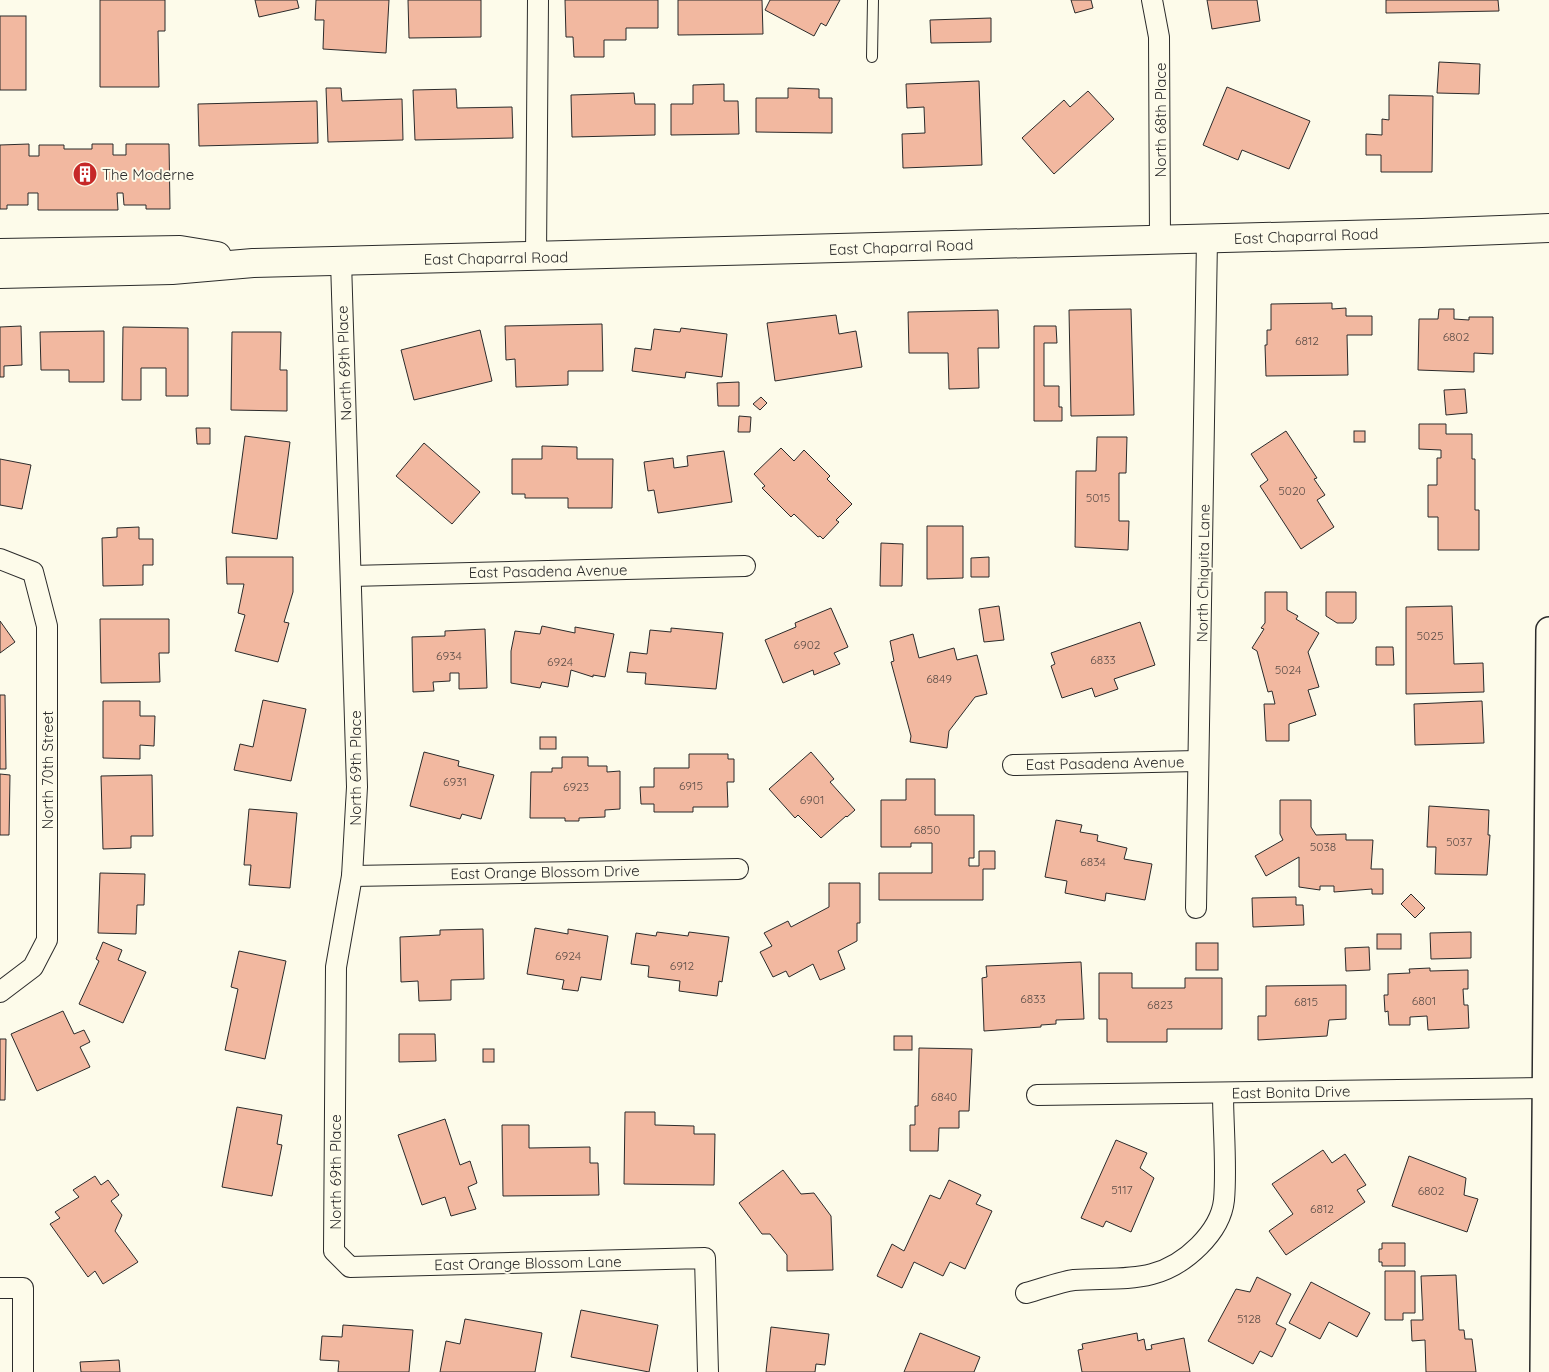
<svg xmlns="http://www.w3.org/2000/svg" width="1549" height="1372" font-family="Quicksand,sans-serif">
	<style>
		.building { fill: #f2b8a0; stroke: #2b2b2b }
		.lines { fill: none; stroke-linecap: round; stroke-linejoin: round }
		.service-casing { stroke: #2b2b2b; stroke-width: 12 }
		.minor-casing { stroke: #2b2b2b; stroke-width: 22 }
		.tertiary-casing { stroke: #2b2b2b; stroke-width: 28 }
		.secondary-casing { stroke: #2b2b2b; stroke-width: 30 }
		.service { stroke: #fdfbea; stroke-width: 10 }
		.minor { stroke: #fdfbea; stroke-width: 20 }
		.tertiary { stroke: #fdfbea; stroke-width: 25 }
		.secondary { stroke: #fdfbea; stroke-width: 28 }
		.labels { text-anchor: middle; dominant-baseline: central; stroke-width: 4; stroke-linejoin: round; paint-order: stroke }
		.number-label { font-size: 12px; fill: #5d4e48 }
		.street-label { font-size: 15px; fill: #2b2b2b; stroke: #fdfbea }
		.poi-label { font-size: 15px; fill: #2b2b2b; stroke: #fdfbea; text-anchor: start }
	</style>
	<rect width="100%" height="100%" fill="#fdfbea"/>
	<g class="building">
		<path d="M100 0H165V31H158L159 87H100Z"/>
		<path d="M255 0H297L299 8 259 17Z"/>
		<path d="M316 0H389L386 53 323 49 324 20H315Z"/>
		<path d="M408 0H481V37L409 38Z"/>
		<path d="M565 0H658V28H626V40H604V57H574L573 37H566Z"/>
		<path d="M678 0H762L763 34 678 35Z"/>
		<path d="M770 0H840L826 26 821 23 814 36 765 10Z"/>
		<path d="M1071 0H1091L1093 8 1075 13Z"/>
		<path d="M1207 0H1257L1260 21 1212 29Z"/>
		<path d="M1386 0H1498L1499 11 1386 13Z"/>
		<rect x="0" y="16" width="26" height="74"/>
		<path d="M991 18V42L931 43 930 20Z"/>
		<path d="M1439 62 1480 64 1479 94 1437 93Z"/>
		<path d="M979 81 982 165 903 168 902 134 925 133 924 107 907 108 906 84Z"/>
		<path d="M724 84V101H738L739 134 671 135V104H693V85Z"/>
		<path d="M1227 87 1310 121 1289 169 1242 150 1238 160 1203 145Z"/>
		<path d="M326 88H341L342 101 402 99 403 140 328 142Z"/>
		<path d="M788 88 819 89V98H832V133L756 132V98H788Z"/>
		<path d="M456 89 457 108 512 107 513 138 415 140 413 90Z"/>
		<path d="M1088 91 1114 119 1054 174 1022 138 1064 100 1070 107Z"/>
		<path d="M634 93 635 104H655V135L572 137 571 95Z"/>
		<path d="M1389 95 1433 96 1432 172H1381V155H1366V134L1382 135V119L1389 120Z"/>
		<path d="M317 101 318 143 199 146 198 104Z"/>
		<path d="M29 144V156H39V145H64V149H92V144H113V155H126V144H169L170 209H146V205H124L123 193H117L118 210H38V193H28V205H7V209H0V145Z"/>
		<path d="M1332 303V309L1346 308V316H1372V335H1347L1348 375 1266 376 1265 345H1267V330H1271V304Z"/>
		<path d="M1131 309 1134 415 1071 416 1069 310Z"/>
		<path d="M1439 309H1454V319L1469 320V317H1493V354L1474 353V372L1418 370 1419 319H1438Z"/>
		<path d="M998 310 999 348H978L979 388 949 389 948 353H909L908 312Z"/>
		<path d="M836 315 839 334 856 331 862 367 775 381 767 323Z"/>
		<path d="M602 324 603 371H568V385L516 387 515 359 506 360 505 326Z"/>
		<path d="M21 326 22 365 4 366V377H0V327Z"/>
		<path d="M1034 326H1056L1057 343H1044V386H1059V407H1062V421H1034Z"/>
		<path d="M123 327 188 328V396H166V368H141V400H122Z"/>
		<path d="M681 328 727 334 722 377 686 372 685 378 632 371 635 348 651 350 654 329 680 332Z"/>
		<path d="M480 330 492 381 414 400 401 350Z"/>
		<path d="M104 331V382H69V370H41L40 332Z"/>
		<path d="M232 332H281L280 370H287V411L231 410Z"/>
		<path d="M739 382V406H718L717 383Z"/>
		<path d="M1465 389 1467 413 1446 415 1444 390Z"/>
		<path d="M761 397 767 403 760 410 753 404Z"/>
		<path d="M739 416 751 417 750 432H738Z"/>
		<path d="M1419 424H1446V434H1472V459H1475V510H1479V550H1438V517H1428V485H1437V458H1441V450L1419 449Z"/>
		<path d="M196 428H210V444H197Z"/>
		<path d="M1286 431 1317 478 1314 479 1325 495 1317 500 1334 527 1301 549 1260 486 1268 480 1251 454Z"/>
		<rect x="1354" y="431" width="11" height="11"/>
		<path d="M245 436 290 442 277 539 232 533Z"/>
		<path d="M1097 437H1127L1126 473H1119V521H1129L1128 550 1075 547 1076 471H1096Z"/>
		<path d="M424 443 480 492 452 524 396 476Z"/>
		<path d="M542 446 577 447V459H613L612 508H568V498H525V494H512V459H542Z"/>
		<path d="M781 448 794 461 804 450 830 476 827 479 852 504 836 520 839 522 823 539 820 536 818 537 794 514 791 517 762 488 765 486 754 474Z"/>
		<path d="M724 451 732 502 658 513 654 490 648 491 644 462 673 458 674 468 688 466 687 456Z"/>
		<path d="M0 459 31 465 22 509 0 505Z"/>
		<path d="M927 526H963V578L927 579Z"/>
		<path d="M139 527V539H153V565H143V585L103 586 102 538 117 537V528Z"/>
		<path d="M881 543 903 544 902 586H880Z"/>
		<path d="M226 557H293V592L284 622 289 623 278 662 235 651 245 615 238 613 244 584H227Z"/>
		<path d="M989 557V577H971V558Z"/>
		<path d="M1265 592H1287V610L1298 616 1296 619 1319 633 1308 652 1319 687 1308 690 1316 715 1289 724V741H1266L1264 704H1275L1272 691 1268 692 1257 651 1252 648 1264 629 1261 628 1265 623Z"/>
		<path d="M1326 592H1356V619L1353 623H1337L1326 616Z"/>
		<path d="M999 606 1004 640 984 642 979 609Z"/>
		<path d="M1452 606 1454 664 1483 663 1484 692 1406 694V607Z"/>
		<path d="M831 608 848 647 834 653 840 664 814 675 813 670 783 683 765 640 796 627 795 623Z"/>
		<path d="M100 619H169V653H159L160 682 101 683Z"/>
		<path d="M0 621 15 642 0 653Z"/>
		<path d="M1140 622 1155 665 1114 679 1118 689 1095 697 1092 688 1062 698 1051 666 1055 664 1051 653Z"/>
		<path d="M542 626 575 633V627L614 634 605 677 593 675V677L571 670 568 687 542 682 540 688 511 683V651L515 631 540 634Z"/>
		<path d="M671 628 723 633 716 689 645 684 646 673 627 672 630 652 647 654 650 630 671 632Z"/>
		<path d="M485 629 487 688 459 689V673H450V681L433 682 434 691 413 692 412 637 445 636V631Z"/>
		<path d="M913 634 919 658 954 648 957 660 977 655 987 694 975 697 949 731 947 748 910 742 911 736 891 662 894 661 890 641Z"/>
		<path d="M1376 647H1393L1394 665H1376Z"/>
		<path d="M0 695H5L6 769H0Z"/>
		<path d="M263 700 306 709 291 781 234 770 240 744 253 747Z"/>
		<path d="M103 701H140V716H155L154 746 140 745V759L103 758Z"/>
		<path d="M1482 701 1484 743 1415 745 1414 704Z"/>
		<rect x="540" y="737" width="16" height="12"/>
		<path d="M424 752 459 761 458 766 494 775 481 819 462 814 460 819 410 806Z"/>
		<path d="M811 752 834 779 830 782 855 810 847 817 846 816 821 838 798 815 795 818 769 789Z"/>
		<path d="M689 754H728V759H734V782H727L728 807H693V812H654V804H641L640 787H654V768H689Z"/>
		<path d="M562 757H588V766H607V772L620 771V809L605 810V817L579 818V821H565V818H530L531 772H552V768H562Z"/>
		<path d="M0 774 10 775 9 835H0Z"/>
		<path d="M152 775 153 836H131V848L103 849 101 776Z"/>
		<path d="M906 779H935V815H974V858H969V866H979V851H995V869H983V900H879V873H932V843H911V847H881V800H906Z"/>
		<path d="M1280 800H1311V827L1316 835 1346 834V840H1373L1371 869H1383V894H1372V889L1334 892V886H1320V890L1299 887V857L1266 876 1255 856 1283 840 1280 834Z"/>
		<path d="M1429 806 1489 810 1488 835H1490L1487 875 1435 874 1436 847H1427Z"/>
		<path d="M249 809 297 813 290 888 249 885 251 865H244Z"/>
		<path d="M1056 820 1082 825 1080 832 1098 835 1097 841 1127 848 1124 859 1152 864 1145 900 1106 893 1105 901 1065 893 1067 881 1045 877Z"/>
		<path d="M100 873 145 874 144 905H137L136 934 98 933Z"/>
		<path d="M829 883H860V923H857V941L838 951 845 969 820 980 813 964 789 977 786 971 773 977 760 952 772 946 764 933 788 921 791 927 829 907Z"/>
		<path d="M1411 894 1425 908 1415 918 1401 904Z"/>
		<path d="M1296 897V905H1303L1304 925 1253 927 1252 898Z"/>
		<path d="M535 928 568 934V929L608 936 601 980 581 977 578 991 562 989 564 980 527 974Z"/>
		<path d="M483 929 484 979 451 980V1000L419 1001 418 981 401 982 400 937 440 935V930Z"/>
		<path d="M657 932 688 936 689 932 729 937 722 982 719 981 717 996 679 991 680 981 648 977 649 966 631 964 636 933 656 936Z"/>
		<path d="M1471 932V958L1431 959 1430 933Z"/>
		<rect x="1377" y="934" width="24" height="15"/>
		<path d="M103 942 122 950 118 960 146 972 123 1023 79 1004 99 961 96 959Z"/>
		<rect x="1196" y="943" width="22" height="27"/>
		<path d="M1369 947 1370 970 1346 971 1345 948Z"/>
		<path d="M239 951 286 961 265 1059 225 1050 238 989 231 987Z"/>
		<path d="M1081 962 1084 1019 1056 1020V1024L1041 1025V1027L984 1031 982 978 987 977 986 966Z"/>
		<path d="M1430 968V971L1468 970V989H1463L1464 1005H1468L1469 1028 1428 1030 1427 1016 1410 1017V1025H1389L1388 1011 1385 1012 1384 995H1388V974L1410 973 1409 969Z"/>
		<path d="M1099 973H1132V988H1185V978H1222V1029H1167V1042H1107V1019H1099Z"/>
		<path d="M1346 985V1019L1329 1020 1327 1036 1258 1040V1016H1266V986Z"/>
		<path d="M63 1011 74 1034 84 1030 90 1042 80 1047 90 1067 37 1091 11 1034Z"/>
		<path d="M399 1034H435L436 1061 399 1062Z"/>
		<rect x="894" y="1036" width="18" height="14"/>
		<path d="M0 1039H6L5 1100H0Z"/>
		<path d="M919 1048 972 1049 969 1111H959V1128H939L938 1151H910V1125H915V1106H918Z"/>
		<rect x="483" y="1049" width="11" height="13"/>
		<path d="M237 1107 282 1115 277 1144 282 1145 272 1196 222 1187Z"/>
		<path d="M625 1112H655V1125L694 1126V1134H715L714 1185 624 1184Z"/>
		<path d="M445 1119 460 1165 470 1161 477 1183 468 1187 476 1209 451 1216 445 1197 422 1205 398 1135Z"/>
		<path d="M502 1125H529V1148L590 1147V1163H598L599 1195 503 1196Z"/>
		<path d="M1116 1140 1147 1153 1140 1168 1154 1178 1131 1232 1106 1221 1103 1227 1081 1218Z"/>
		<path d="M1323 1150 1332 1163 1345 1154 1366 1185 1357 1190 1365 1202 1286 1255 1269 1231 1293 1214 1272 1184Z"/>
		<path d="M1409 1156 1466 1178 1464 1195 1478 1199 1467 1232 1392 1206Z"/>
		<path d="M783 1170 801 1194 814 1193 831 1216 833 1270 787 1271V1255L770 1234H762L739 1203Z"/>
		<path d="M95 1176 101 1185 108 1180 119 1195 111 1201 122 1215 115 1231 138 1262 103 1284 95 1271 88 1277 50 1224 60 1218 55 1212 79 1197 73 1190Z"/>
		<path d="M949 1180 981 1195 976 1204 992 1211 965 1269 950 1262 943 1276 914 1262 902 1288 877 1276 892 1244 904 1251 930 1195 940 1199Z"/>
		<path d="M1382 1243H1405V1266H1382V1262H1379V1249H1382Z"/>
		<path d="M1385 1271H1415V1313H1403V1320H1385Z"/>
		<path d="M1456 1275 1459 1330H1464L1465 1339H1472L1476 1372H1426L1425 1340 1412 1341 1411 1320H1423L1421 1276Z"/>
		<path d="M1257 1277 1291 1294 1276 1324 1286 1329 1272 1357 1260 1351 1253 1364 1208 1341 1236 1289 1250 1292Z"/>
		<path d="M1311 1282 1370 1313 1357 1337 1329 1322 1320 1339 1289 1323Z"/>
		<path d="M581 1310 658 1325 649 1372 571 1357Z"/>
		<path d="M465 1319 542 1333 535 1372H440L446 1341 460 1344Z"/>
		<path d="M343 1325 413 1330 409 1372H338L339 1361 320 1360 322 1336 342 1337Z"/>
		<path d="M771 1327 829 1334 825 1365 816 1364 815 1372H766Z"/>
		<path d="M920 1333 980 1357 974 1372H904Z"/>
		<path d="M1137 1333 1138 1341 1144 1339 1146 1350 1152 1349 1151 1345 1184 1338 1190 1372H1082L1078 1350 1083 1349 1082 1344Z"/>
		<path d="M119 1360 120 1372H81L80 1362Z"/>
	</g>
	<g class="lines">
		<defs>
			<path id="service" d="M872 57 873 0"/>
			<g id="minor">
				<path d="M1152 0 1159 37 1160 240"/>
				<path d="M536 257 538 0"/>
				<path d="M341 261 357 787 352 876 336 967 334 1251 350 1267 705 1258 708 1372"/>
				<path d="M0 559 33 572 47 626V940L33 967 0 992"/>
				<path d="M351 576 745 566"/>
				<path d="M1013 765 1197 761"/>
				<path d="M352 876 738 869"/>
				<path d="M1196 908 1207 239"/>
				<path d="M1037 1095 1545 1088"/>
				<path d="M0 1288H23V1372"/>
				<path d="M1026 1293C1042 1289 1059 1282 1074 1280 1124 1277 1160 1285 1199 1246 1212 1233 1222 1219 1224 1200 1227 1167 1223 1126 1223 1093"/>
			</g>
			<path id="tertiary" d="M1543 1372 1549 630"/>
			<g id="secondary">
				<path d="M0 253 180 250 217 256"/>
				<path d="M0 274 172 270 253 263 1422 233 1549 228"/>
			</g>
		</defs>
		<use href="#service" class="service-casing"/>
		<use href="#minor" class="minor-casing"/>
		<use href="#tertiary" class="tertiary-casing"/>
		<use href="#secondary" class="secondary-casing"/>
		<use href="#service" class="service"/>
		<use href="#minor" class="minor"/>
		<use href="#tertiary" class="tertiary"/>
		<use href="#secondary" class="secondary"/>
	</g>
	<defs>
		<symbol id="building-disc" viewBox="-11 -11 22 22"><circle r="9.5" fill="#c62828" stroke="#fdfbea"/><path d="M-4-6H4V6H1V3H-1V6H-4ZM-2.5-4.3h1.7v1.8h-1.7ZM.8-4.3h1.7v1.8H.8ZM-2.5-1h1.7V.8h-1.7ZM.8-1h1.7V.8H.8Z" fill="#fff"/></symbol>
	</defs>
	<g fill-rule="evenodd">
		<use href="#building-disc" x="71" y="160" width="28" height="28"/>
	</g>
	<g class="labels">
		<g class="number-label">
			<text x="1456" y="336">6802</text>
			<text x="1307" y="340">6812</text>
			<text x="1292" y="490">5020</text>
			<text x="1098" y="497">5015</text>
			<text x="1430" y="635">5025</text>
			<text x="807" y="644">6902</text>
			<text x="449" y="655">6934</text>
			<text x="1103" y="659">6833</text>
			<text x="560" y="661">6924</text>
			<text x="1288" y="669">5024</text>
			<text x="939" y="678">6849</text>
			<text x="455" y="781">6931</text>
			<text x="691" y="785">6915</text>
			<text x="576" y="786">6923</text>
			<text x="812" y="799">6901</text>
			<text x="927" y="829">6850</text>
			<text x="1459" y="841">5037</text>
			<text x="1323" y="846">5038</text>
			<text x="1093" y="861">6834</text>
			<text x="568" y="955">6924</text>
			<text x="682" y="965">6912</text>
			<text x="1033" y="998">6833</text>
			<text x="1424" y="1000">6801</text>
			<text x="1306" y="1001">6815</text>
			<text x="1160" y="1004">6823</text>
			<text x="944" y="1096">6840</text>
			<text x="1122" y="1189">5117</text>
			<text x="1431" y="1190">6802</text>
			<text x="1322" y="1208">6812</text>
			<text x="1249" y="1318">5128</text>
		</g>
		<g class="street-label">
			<text transform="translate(1160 120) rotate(-90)">North 68th Place</text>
			<text transform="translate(1306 236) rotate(-2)">East Chaparral Road</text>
			<text transform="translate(901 247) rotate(-2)">East Chaparral Road</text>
			<text transform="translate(496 258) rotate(-1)">East Chaparral Road</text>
			<text transform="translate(344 363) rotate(-92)">North 69th Place</text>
			<text transform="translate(548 571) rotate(-1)">East Pasadena Avenue</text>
			<text transform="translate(1203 573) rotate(-89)">North Chiquita Lane</text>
			<text transform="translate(1105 763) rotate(-1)">East Pasadena Avenue</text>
			<text transform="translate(355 768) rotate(-90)">North 69th Place</text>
			<text transform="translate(47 770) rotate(-90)">North 70th Street</text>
			<text transform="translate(545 872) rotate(-1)">East Orange Blossom Drive</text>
			<text transform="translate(1291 1092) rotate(-1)">East Bonita Drive</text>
			<text transform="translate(335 1172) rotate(-90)">North 69th Place</text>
			<text transform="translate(528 1263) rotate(-1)">East Orange Blossom Lane</text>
		</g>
		<g class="poi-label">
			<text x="102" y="174">The Moderne</text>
		</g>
	</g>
</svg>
